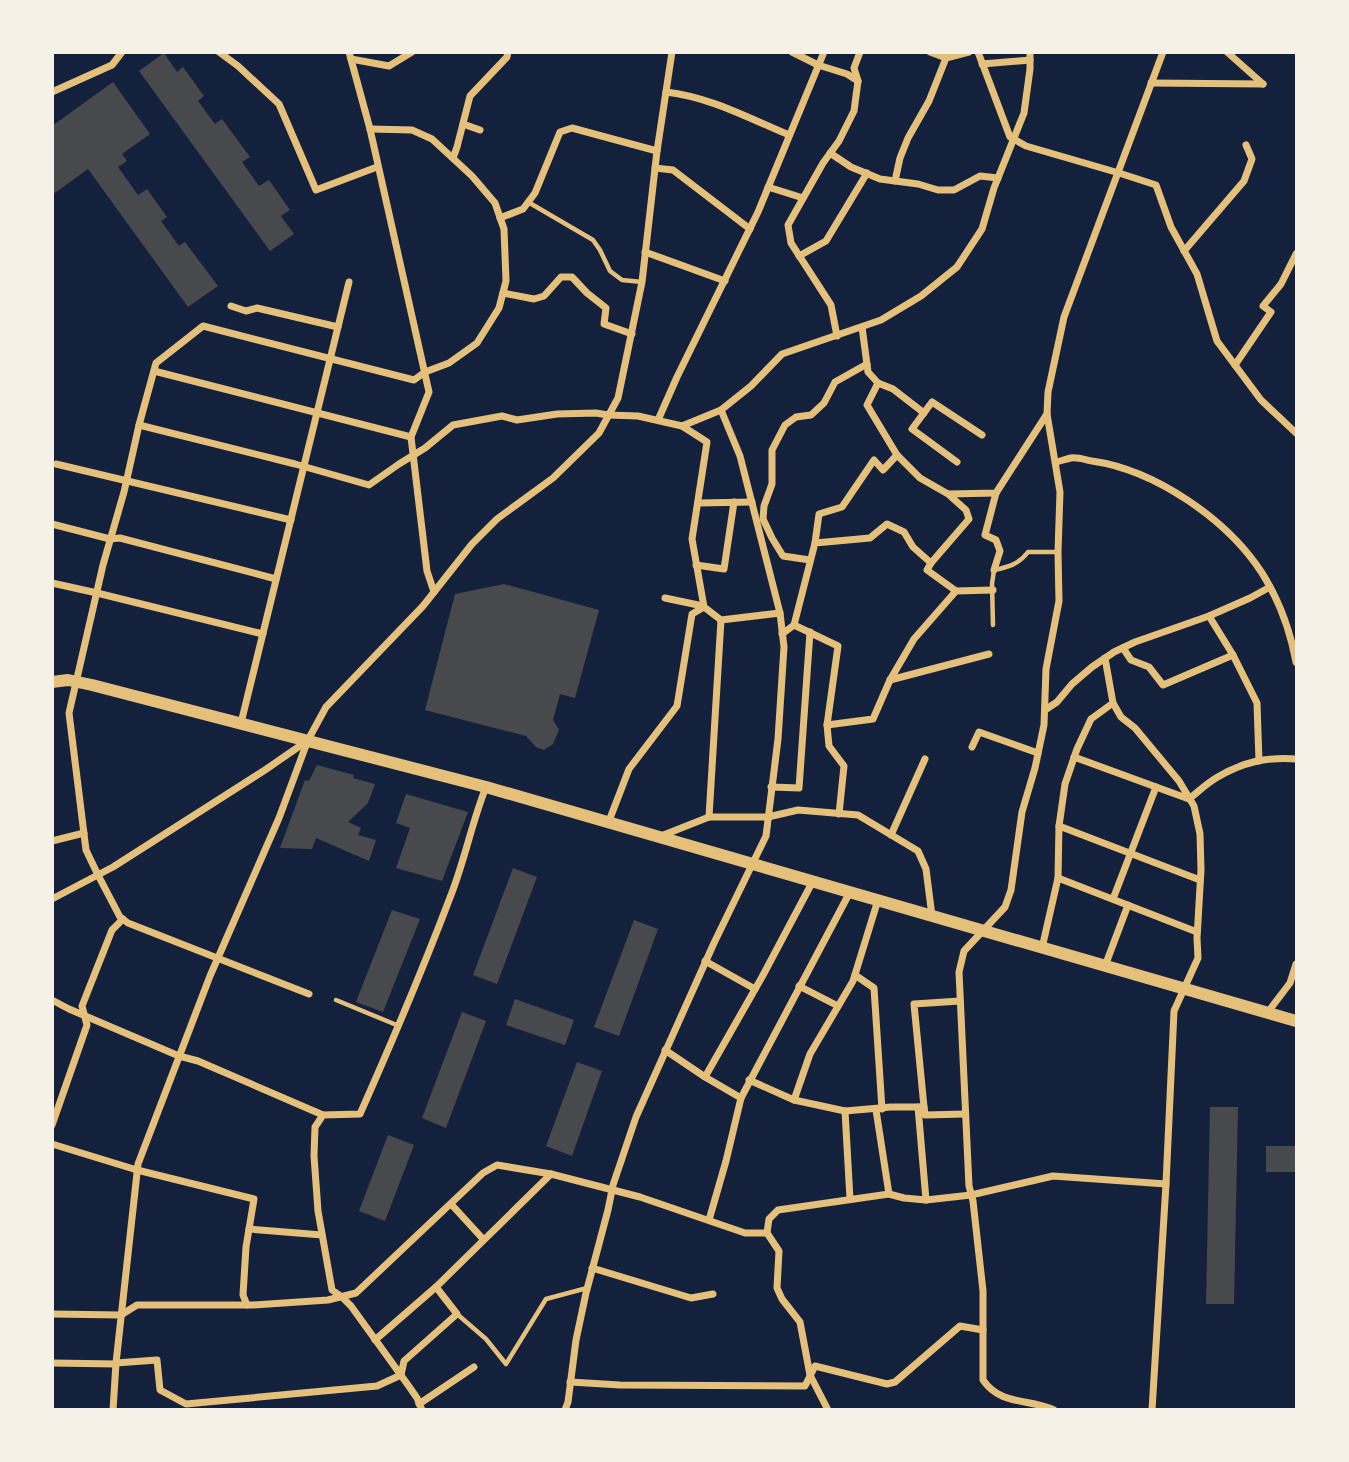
<svg xmlns="http://www.w3.org/2000/svg" width="1349" height="1462" font-family="Lora,serif">
	<style>
		.building { fill: #48494c }
		.lines { fill: none; stroke-linecap: round; stroke-linejoin: round }
		.service { stroke: #e5c07b; stroke-width: 4.5 }
		.minor { stroke: #e5c07b; stroke-width: 7 }
		.secondary { stroke: #e5c07b; stroke-width: 12 }
	</style>
	<rect width="100%" height="100%" fill="#14213d"/>
	<g class="building">
		<path d="M164 53 177 72 183 67 204 96 198 101 215 124 222 119 250 157 242 162 259 186 269 180 290 210 281 216 294 234 270 251 139 71Z"/>
		<path d="M113 82 150 134 122 154 127 161 118 167 138 195 147 189 167 217 161 221 179 246 185 242 218 286 188 307 88 169 52 195V126Z"/>
		<path d="M504 584 599 610 575 698 560 694 553 720 559 730 553 744 544 750 536 747 526 736 425 710 455 594Z"/>
		<path d="M317 765 354 775 353 778 375 784 368 803 348 822 361 828 358 835 376 840 369 861 316 838 312 849 280 848 305 780 309 781Z"/>
		<path d="M406 794 468 812 442 881 396 868 410 828 396 823Z"/>
		<path d="M513 868 537 877 497 984 473 975Z"/>
		<path d="M392 910 420 919 383 1012 356 1002Z"/>
		<path d="M634 920 658 929 619 1036 594 1027Z"/>
		<path d="M515 999 574 1020 565 1045 506 1025Z"/>
		<path d="M462 1012 486 1021 446 1128 422 1118Z"/>
		<path d="M577 1062 602 1071 572 1156 546 1146Z"/>
		<path d="M1210 1107H1238L1234 1304H1206Z"/>
		<path d="M388 1135 414 1145 385 1221 359 1211Z"/>
		<rect x="1266" y="1146" width="31" height="26"/>
	</g>
	<g class="lines">
		<g class="service">
			<path d="M528 202 593 240 600 250 610 271 622 280 642 282"/>
			<path d="M993 625 992 584 994 570C1009 567 1019 564 1028 552H1057"/>
			<path d="M336 1000 399 1026"/>
			<path d="M457 1314 486 1339 506 1364 546 1299 587 1288"/>
		</g>
		<g class="minor">
			<path d="M219 52 238 66 279 104 316 190 377 167"/>
			<path d="M349 52 370 129 429 392 411 437 427 571 434 592"/>
			<path d="M792 52 818 65 847 74 858 81"/>
			<path d="M930 52 946 58"/>
			<path d="M978 52 1010 137 1026 146 1119 173 1156 185 1171 227 1197 274 1217 341 1261 400 1296 433"/>
			<path d="M1227 52 1263 84"/>
			<path d="M351 59 389 66 412 52"/>
			<path d="M982 64 1030 60"/>
			<path d="M1151 83 1263 84"/>
			<path d="M52 92 112 65 122 52"/>
			<path d="M666 92C710 97 748 118 789 135"/>
			<path d="M463 124 480 130"/>
			<path d="M830 153 851 167 880 179 918 184 938 190H954L980 176 998 178"/>
			<path d="M453 158 457 147 470 96 507 57 508 52"/>
			<path d="M655 168 673 170 750 229"/>
			<path d="M895 181 900 158 908 138 929 101 946 58 969 52"/>
			<path d="M768 187 803 198"/>
			<path d="M500 218 523 209 535 193 560 132 572 128 657 151"/>
			<path d="M1184 251 1244 181 1252 159 1246 145"/>
			<path d="M645 252 725 281"/>
			<path d="M799 256 826 241 867 173"/>
			<path d="M503 293 534 299 544 296 561 277H572L587 293 606 308 604 324 632 334"/>
			<path d="M231 306 246 311 257 308 338 327"/>
			<path d="M862 327 868 372 878 383 893 389 924 413"/>
			<path d="M837 336 831 305 791 243 788 225 823 163 839 141 854 111 858 81 854 68 860 52"/>
			<path d="M1235 365 1271 312 1263 306 1281 284 1296 254"/>
			<path d="M154 371 411 437"/>
			<path d="M658 420 677 377 758 212 824 52"/>
			<path d="M139 425 295 464 369 485 399 464 425 448 453 425 502 416 517 420 557 414 596 413 608 415 638 416 682 426 721 410 751 386 782 354 881 320 921 296 957 267 982 229 994 188 1024 113 1030 69V52"/>
			<path d="M682 426 707 442 692 539 704 607 721 620"/>
			<path d="M957 462 912 429 932 402 982 435"/>
			<path d="M1056 462C1061 461 1066 459 1071 458 1078 457 1086 460 1092 461 1155 470 1227 519 1262 573 1279 600 1290 630 1296 662"/>
			<path d="M56 464 291 520"/>
			<path d="M949 494 996 493 1047 414"/>
			<path d="M698 503 752 502"/>
			<path d="M52 524 110 539 120 538 276 579"/>
			<path d="M815 543 819 514 842 507 874 460 883 470 897 455"/>
			<path d="M810 560 783 556 772 538 763 519 764 506 772 484V450L785 425 796 417 811 415 824 403 835 382 867 364"/>
			<path d="M931 563 927 570 956 591"/>
			<path d="M696 565 724 569 734 502"/>
			<path d="M994 570 1000 551 996 540 985 535 996 493"/>
			<path d="M52 583 97 593 263 634"/>
			<path d="M665 598 703 606"/>
			<path d="M1209 616 1233 655 1257 703 1259 761"/>
			<path d="M794 625 838 646 827 725 829 746 844 766 839 814"/>
			<path d="M782 634 794 625 815 543 870 538 887 524 904 532 913 547 931 563 969 519 966 510 948 494 920 478 897 455 867 405 878 383"/>
			<path d="M1123 648 1131 660 1149 667 1163 685 1233 655"/>
			<path d="M1105 658 1113 703 1121 717 1135 728 1179 781 1194 806 1200 834 1201 870 1197 938 1198 958 1174 1011 1166 1184 1152 1410"/>
			<path d="M890 680 989 654"/>
			<path d="M1045 710 1057 702 1072 684 1092 667 1114 652 1135 642 1209 616 1250 598 1270 587"/>
			<path d="M241 723 349 282"/>
			<path d="M827 725 873 719 890 680 914 639 956 591 993 590"/>
			<path d="M972 747 979 732 1038 753"/>
			<path d="M1074 757 1189 799C1198 792 1206 784 1216 778 1242 762 1266 757 1296 759"/>
			<path d="M771 787 799 788 810 632"/>
			<path d="M709 817 721 620 780 613"/>
			<path d="M609 821 629 769 677 706 692 614 704 607"/>
			<path d="M1059 826 1200 880"/>
			<path d="M891 835 925 759"/>
			<path d="M661 836 709 817H768L798 810 858 815 918 851 926 869 932 916"/>
			<path d="M52 841 84 833"/>
			<path d="M1058 878 1197 932"/>
			<path d="M52 899 113 867 265 770 307 741"/>
			<path d="M1113 899 1156 787"/>
			<path d="M1042 948 1058 878 1059 826 1065 784 1077 749 1091 719 1113 703"/>
			<path d="M705 961 755 989"/>
			<path d="M1105 966 1128 905"/>
			<path d="M855 975 874 988 882 1109"/>
			<path d="M799 986 838 1006"/>
			<path d="M309 994 128 923 120 917 98 875 86 850 69 713 103 565 124 492 139 425 156 363 203 326 414 380 425 372 449 363 477 343 499 308 506 281 504 229 495 203 472 176 432 139 412 130 370 129"/>
			<path d="M52 1000 69 1009 179 1056 198 1061 323 1115 360 1114C392 1042 423 969 451 895 465 859 472 822 486 787"/>
			<path d="M1268 1012 1290 983 1296 964"/>
			<path d="M665 1050 705 1077 741 1098"/>
			<path d="M705 1077 762 977 813 881"/>
			<path d="M749 1080 794 1100 845 1111 891 1107H924L925 1115 965 1114"/>
			<path d="M794 1100 810 1054 853 981 878 900"/>
			<path d="M918 1107 926 1200"/>
			<path d="M924 1107 914 1004 960 1001"/>
			<path d="M876 1110 889 1194"/>
			<path d="M845 1111 850 1199"/>
			<path d="M323 1115 315 1127 314 1156 318 1211 332 1290 342 1297 351 1306 408 1385 417 1398 422 1410"/>
			<path d="M52 1125 87 1025 82 1006 112 930 123 919"/>
			<path d="M52 1144 137 1170 254 1199 246 1247 243 1295 247 1305"/>
			<path d="M451 1204 483 1239"/>
			<path d="M709 1220 726 1161 741 1098 850 892"/>
			<path d="M249 1229 322 1235"/>
			<path d="M767 1233 769 1219 778 1210 889 1194 904 1198 926 1200 971 1195 1053 1176 1166 1184"/>
			<path d="M767 1233 779 1251 777 1288 782 1299 800 1322 810 1375 828 1410"/>
			<path d="M592 1268 691 1298 713 1294"/>
			<path d="M52 1314 121 1315 137 1305H253L328 1300 356 1293 483 1173 497 1165 551 1174 640 1197 745 1233H767"/>
			<path d="M375 1340 436 1287 551 1174"/>
			<path d="M52 1363 116 1364"/>
			<path d="M116 1363 157 1360 160 1390 186 1404 377 1386 401 1375 404 1361 457 1314 436 1287"/>
			<path d="M570 1382 620 1385 805 1386 815 1366 887 1384 895 1382 960 1326 983 1330"/>
			<path d="M419 1404 474 1367"/>
			<path d="M113 1410 116 1363 138 1164 210 976 279 818 308 740 326 707 423 606 472 544 497 519 553 478 599 433 618 398 642 282 657 151 672 52"/>
			<path d="M565 1410 568 1402 576 1340 586 1293 608 1210 613 1185 636 1117 714 943 766 836 778 739 784 647 780 613 740 456 721 410"/>
			<path d="M1054 1410C1028 1398 1001 1406 983 1380V1291L973 1201 969 1186 959 972 964 951 1005 907 1011 890 1022 812 1035 768 1044 725 1046 669 1059 601 1058 552 1060 492 1047 414 1048 392 1064 317 1163 52"/>
		</g>
		<path class="secondary" d="M52 682 68 680 92 685 486 787 1296 1021"/>
	</g>
	<rect width="1349" height="1462" fill="none" stroke="#f6f1e7" stroke-width="108"/>
</svg>
